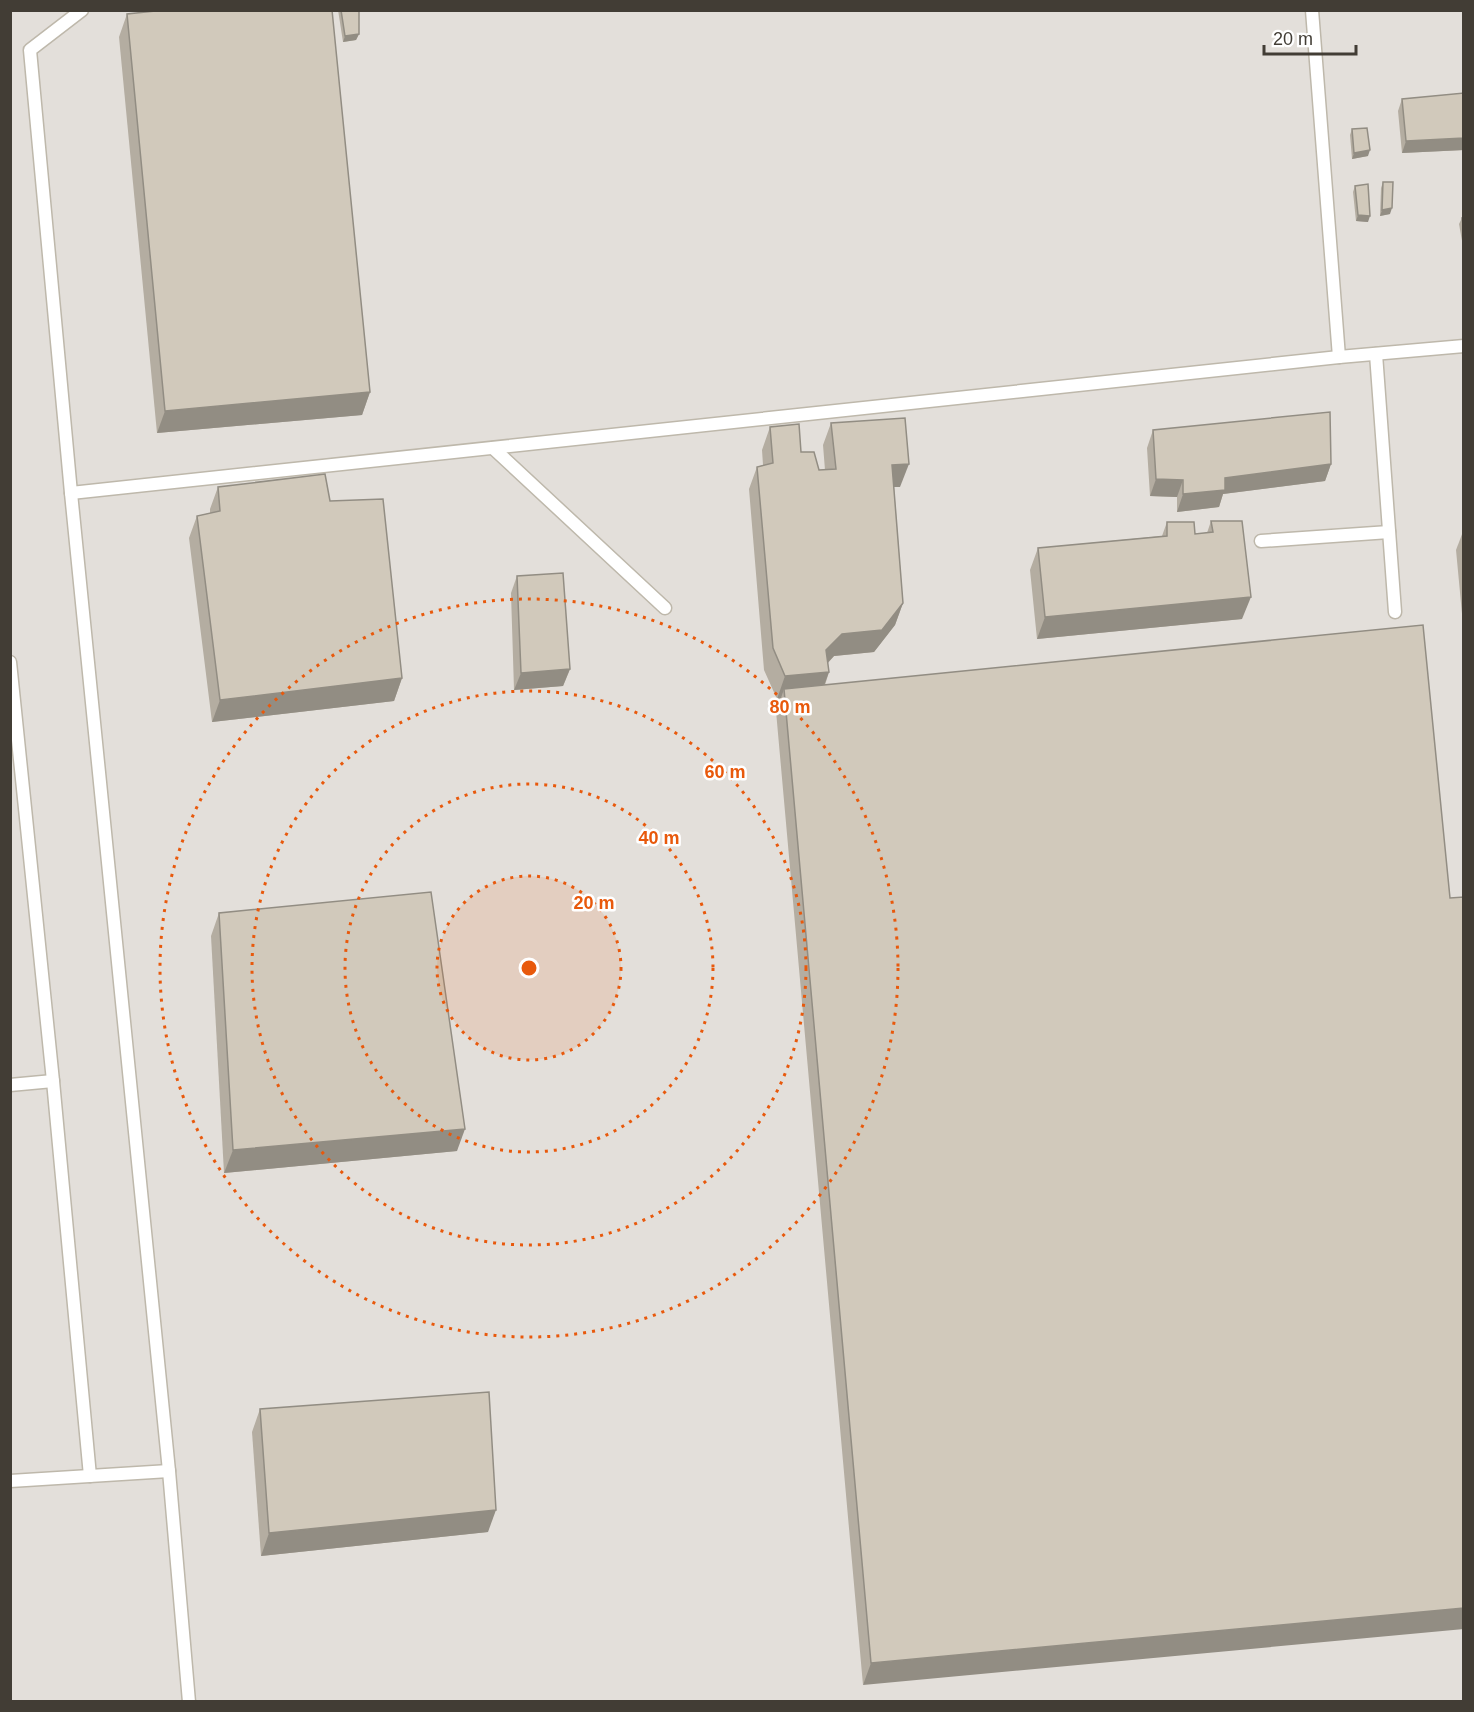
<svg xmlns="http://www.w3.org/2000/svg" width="1474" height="1712" font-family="Helvetica,sans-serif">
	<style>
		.industrial { fill: #e3dfda }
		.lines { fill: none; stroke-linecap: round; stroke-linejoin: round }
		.service-casing { stroke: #beb8ab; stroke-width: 15 }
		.service { stroke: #fff; stroke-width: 12 }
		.wall { fill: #b4ada1 }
		.shaded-wall { fill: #928d83 }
		.building { fill: #d1c9bb; stroke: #928d83; stroke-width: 1.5 }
		.ring { fill: none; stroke: #e8590c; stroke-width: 3; stroke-dasharray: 3 6 }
		.centre { fill: #e8590c; stroke: #fff; stroke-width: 3 }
		.ring-label { font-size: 18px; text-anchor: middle; font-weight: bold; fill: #e8590c; stroke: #fff; stroke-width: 5; stroke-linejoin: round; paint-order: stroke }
	</style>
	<rect width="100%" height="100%" fill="#f0ede5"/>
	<rect class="industrial" x="11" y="11" width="1452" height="1690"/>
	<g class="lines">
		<defs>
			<g id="service">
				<path d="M82 10 30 50 71 493 169 1471 189 1702"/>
				<path d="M1312 10 1339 357"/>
				<path d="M1376 354 1395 612"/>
				<path d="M493 448 665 608"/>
				<path d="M71 493 1339 357 1464 346"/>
				<path d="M1261 541 1389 532"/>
				<path d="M10 662 53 1081 90 1476"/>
				<path d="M10 1085 53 1081"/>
				<path d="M10 1481 169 1471"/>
			</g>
		</defs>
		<use href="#service" class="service-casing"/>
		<use href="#service" class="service"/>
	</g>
	<g class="wall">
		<path d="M338 10H359V34L356 40 343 42Z"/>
		<path d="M127 14 370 392 362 415 157 433 119 37Z"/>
		<path d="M1464 93V150L1402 153 1398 111 1402 99Z"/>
		<path d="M1352 129 1368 156 1352 159 1350 135Z"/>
		<path d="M1383 182 1390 214 1380 216 1381 188Z"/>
		<path d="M1355 186 1368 222 1356 221 1353 192Z"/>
		<path d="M1462 218H1464V252L1459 224Z"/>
		<path d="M831 423 900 487H894L903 603 895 625 874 652 834 656 828 663 829 672 825 685 1423 625 863 1685 776 711 781 698 777 699 764 670 749 489 757 467 763 465 762 450 770 427 801 452 819 470H825L823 445Z"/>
		<path d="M1153 430 1331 464 1325 481 1223 494 1219 507 1177 512V497L1150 496 1147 448Z"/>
		<path d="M218 487 330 501 402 678 394 701 212 722 189 538 197 516 210 513V509Z"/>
		<path d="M1211 521 1242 619 1037 639 1030 570 1038 548 1162 536 1167 522 1195 534 1207 533Z"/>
		<path d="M1464 529V635L1456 550Z"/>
		<path d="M517 576 570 669 563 686 514 690 511 593Z"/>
		<path d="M219 913 457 1151 224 1173 211 936Z"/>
		<path d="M260 1409 488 1532 261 1556 252 1432Z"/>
	</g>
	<g class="shaded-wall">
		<path d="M359 34 356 40 343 42 345 36Z"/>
		<path d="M1464 138V150L1402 153 1406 141Z"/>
		<path d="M1370 150 1368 156 1352 159 1354 153Z"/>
		<path d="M1392 208 1390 214 1380 216 1382 210Z"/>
		<path d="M1358 215 1370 216 1368 222 1356 221Z"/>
		<path d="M370 392 362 415 157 433 165 411Z"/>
		<path d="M909 464 900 487H884L892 465Z"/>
		<path d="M1331 464 1325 481 1223 494 1219 507 1177 512 1183 494 1225 478Z"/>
		<path d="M1156 479 1183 480 1177 497 1150 496Z"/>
		<path d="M1251 597 1242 619 1037 639 1045 617Z"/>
		<path d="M903 603 895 625 874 652 834 656 818 673 826 650 842 634Z"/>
		<path d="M570 669 563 686 514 690 521 673Z"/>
		<path d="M829 672 821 694 784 689 781 698 777 699 785 676Z"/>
		<path d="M402 678 394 701 212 722 220 700Z"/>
		<path d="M465 1129 457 1151 224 1173 233 1150Z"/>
		<path d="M496 1510 488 1532 261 1556 269 1533Z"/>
		<path d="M1464 1608V1629L863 1685 871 1663Z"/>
	</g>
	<g class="building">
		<path d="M165 10H332L370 392 165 411 127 14Z"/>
		<path d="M341 10H359V34L345 36Z"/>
		<path d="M1464 93V138L1406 141 1402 99Z"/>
		<path d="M1367 128 1370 150 1354 153 1352 129Z"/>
		<path d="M1383 182H1393L1392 208 1382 210Z"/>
		<path d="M1368 184 1370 216 1358 215 1355 186Z"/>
		<path d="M1462 218H1464V232Z"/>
		<path d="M1330 412 1331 464 1225 478V490L1183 494V480L1156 479 1153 430Z"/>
		<path d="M905 418 909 464 892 465 903 603 882 630 842 634 826 650 829 672 785 676 773 648 757 467 773 463 770 427 799 424 801 452H814L819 470 836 469 831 423Z"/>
		<path d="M325 474 330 501 383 499 402 678 220 700 197 516 220 511 218 487Z"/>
		<path d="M1211 521H1242L1251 597 1045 617 1038 548 1167 536V522H1194L1195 534 1213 532Z"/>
		<path d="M563 573 570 669 521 673 517 576Z"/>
		<path d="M1423 625 1450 898 1464 897V1608L871 1663 784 689Z"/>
		<path d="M431 892 465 1129 233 1150 219 913Z"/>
		<path d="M489 1392 496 1510 269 1533 260 1409Z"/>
	</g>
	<circle cx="529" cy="968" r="92" fill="#e8590c" fill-opacity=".12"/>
	<g class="ring">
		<circle cx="529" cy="968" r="92"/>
		<circle cx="529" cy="968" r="184"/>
		<circle cx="529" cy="968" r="277"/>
		<circle cx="529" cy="968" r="369"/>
	</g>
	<circle cx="529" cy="968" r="9" class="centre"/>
	<g class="ring-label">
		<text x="790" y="713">80 m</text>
		<text x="725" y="778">60 m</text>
		<text x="659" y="844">40 m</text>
		<text x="594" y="909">20 m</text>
	</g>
	<rect width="1474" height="1712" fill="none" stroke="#423d35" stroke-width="24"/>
	<path d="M1264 45v9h92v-9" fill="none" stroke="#423d35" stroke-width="3"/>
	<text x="1273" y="45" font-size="18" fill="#423d35" stroke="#ffffff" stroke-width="4.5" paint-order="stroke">20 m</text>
</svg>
